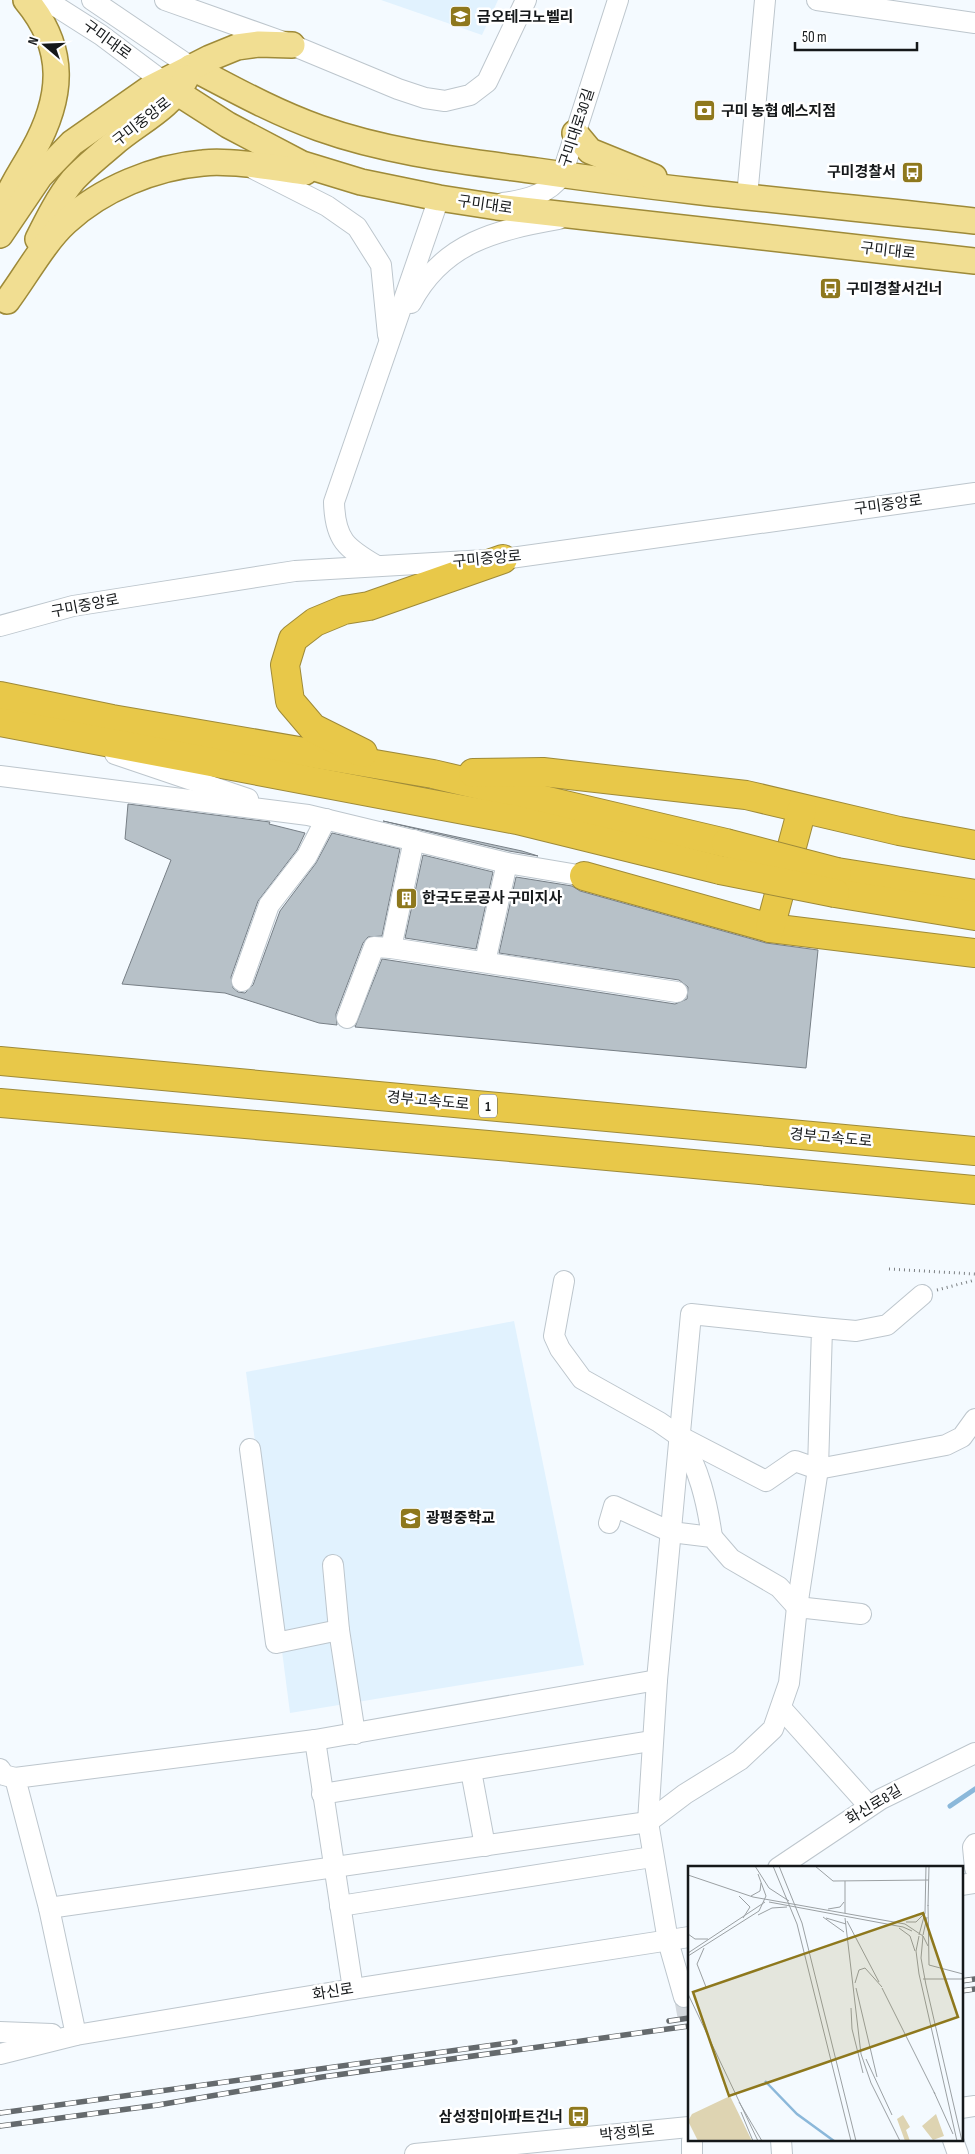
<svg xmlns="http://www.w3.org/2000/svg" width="975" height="2154" font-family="'Sofia Sans Condensed','Noto Sans KR',sans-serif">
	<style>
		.built { fill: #e1f2fe }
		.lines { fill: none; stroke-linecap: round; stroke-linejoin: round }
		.stream { stroke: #8bb8da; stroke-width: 5 }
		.building { fill: #b7c1c8; stroke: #777f86 }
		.minor-tunnel { stroke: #d3d8dd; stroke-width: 20; stroke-dasharray: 20 10; stroke-linecap: butt }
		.minor-casing { stroke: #bdc6cd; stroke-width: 22 }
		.major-casing { stroke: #9e8a39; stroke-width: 28 }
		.highway-casing { stroke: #9e8a39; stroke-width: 30 }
		.path { stroke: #7c8083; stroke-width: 3; stroke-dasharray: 1 4; stroke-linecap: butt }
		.minor { stroke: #fff; stroke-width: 20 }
		.major { stroke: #f1de92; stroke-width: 25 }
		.highway { stroke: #e8c849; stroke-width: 28 }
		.rail-casing { stroke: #656a6d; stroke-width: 5.5 }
		.rail { stroke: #fff; stroke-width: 4; stroke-dasharray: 11; stroke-linecap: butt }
		.highway-bridge-casing { stroke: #9e8a39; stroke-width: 30; stroke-linecap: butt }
		.highway-bridge { stroke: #e8c849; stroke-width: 28 }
		.labels { text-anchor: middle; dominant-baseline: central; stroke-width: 5; stroke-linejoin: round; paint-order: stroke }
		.shield { fill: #fff; stroke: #5b5d5f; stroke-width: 1 }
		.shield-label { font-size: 14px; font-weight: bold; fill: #15181a }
		.poi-label { font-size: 15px; font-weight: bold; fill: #15181a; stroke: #fff; text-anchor: start }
		.street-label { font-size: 15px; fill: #15181a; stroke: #fff }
		.inset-river { fill: none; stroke: #8bb8da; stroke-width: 2.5 }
		.inset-road { fill: none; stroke: #9ba0a3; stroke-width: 1 }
		.view { fill: #8e781d; fill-opacity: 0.15; stroke: #8e781d; stroke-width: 2.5 }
		.inset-edge { fill: none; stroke: #15181a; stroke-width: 2.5 }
	</style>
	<rect width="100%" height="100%" fill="#f4faff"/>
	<g class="built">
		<path d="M381 0H498L482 35Z"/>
		<path d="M514 1321 584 1665 290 1713 246 1372Z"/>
	</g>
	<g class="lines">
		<path class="stream" d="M950 1806 975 1789"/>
	</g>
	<g class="building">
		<path d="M128 804 270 822 269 824 305 833 297 850 258 901 231 977 233 988 238 992 245 993 253 985 280 911 316 863 332 833 400 849 382 936 368 937 363 943 336 1014 337 1025 319 1023 225 993 122 984 171 860 125 839Z"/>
		<path d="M383 821 522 851 538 856 509 851Z"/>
		<path d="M423 855 493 872 476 949 405 938Z"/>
		<path d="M516 877 572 886 580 891 766 943 818 950 806 1068 355 1027 382 959 675 1004 687 999 688 987 679 980 499 953Z"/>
	</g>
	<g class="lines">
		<path class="minor-tunnel" d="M684 1997 689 2025"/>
		<defs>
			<g id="minor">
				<path d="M46 0 101 35 173 89"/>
				<path d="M92 0 191 67"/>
				<path d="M165 0 292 45 398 89 425 98 445 101 470 95 487 82 526 0"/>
				<path d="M817 0 975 23"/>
				<path d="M254 169 327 206 357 227 381 265 388 335"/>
				<path d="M747 197 765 0"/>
				<path d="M503 203C525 200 548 195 562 175L618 0"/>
				<path d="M411 303C443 242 497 230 559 219"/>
				<path d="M377 566C346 548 335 540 334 502L439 198"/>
				<path d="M0 626 73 606 295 571 503 559 975 493"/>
				<path d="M115 754 248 799"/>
				<path d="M0 776 308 815 507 863 584 876"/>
				<path d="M391 948 677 992"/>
				<path d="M485 962 507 863"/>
				<path d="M242 981 269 905 307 856 326 819"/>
				<path d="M347 1018 374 947 391 948 414 840"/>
				<path d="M564 1281 554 1336 560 1349 582 1379 659 1422 679 1436 766 1481 795 1461 818 1469 946 1445 962 1437 975 1419"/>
				<path d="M822 1328 856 1331 887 1325 922 1295"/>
				<path d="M680 1438C699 1467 707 1502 712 1537"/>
				<path d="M250 1449 276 1643 339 1630"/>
				<path d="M609 1523 614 1506 671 1532 712 1537 731 1559 779 1587 797 1607"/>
				<path d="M333 1565 339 1630 355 1734"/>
				<path d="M657 1680 691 1314 822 1328 818 1469 797 1607"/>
				<path d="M781 1708 869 1806"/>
				<path d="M315 1740 353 1989"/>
				<path d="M0 1769 4 1775 15 1778"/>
				<path d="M471 1771 485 1846"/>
				<path d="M322 1794 651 1741"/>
				<path d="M975 1844 973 1847 975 1868"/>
				<path d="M778 1868 881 1799 975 1753"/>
				<path d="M961 1885 975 1883"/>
				<path d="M340 1906 652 1857"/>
				<path d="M49 1908 648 1822 685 1794 740 1760 773 1729 789 1683 797 1607 861 1614"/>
				<path d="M0 2032 52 2034"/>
				<path d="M76 2035 49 1908 15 1778 315 1740 657 1680 648 1822 668 1941 684 1997"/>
				<path d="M0 2054 76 2035 353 1989 689 1937"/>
				<path d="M961 2108 975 2106"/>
				<path d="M692 2140V2154"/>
				<path d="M781 2140 782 2154"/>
				<path d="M953 2140 958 2154"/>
				<path d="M415 2154 689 2127"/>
			</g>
			<g id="major">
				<path d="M191 67C233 89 274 112 319 128 389 153 464 161 537 171 682 192 829 205 975 221"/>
				<path d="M178 93 228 125 302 164 361 182 439 198 497 207 975 261"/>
				<path d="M575 133 590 151 654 177"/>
				<path d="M1 211C9 189 22 171 33 151 63 97 67 49 26 0"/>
				<path d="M0 235 40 176 72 143 149 89 210 58 237 47 259 44 292 45"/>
				<path d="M38 239C48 219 59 197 73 180 85 167 100 155 113 144 138 122 170 109 186 78"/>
				<path d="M7 301C25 277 44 242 66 222 101 189 155 167 203 163 231 160 276 168 305 172"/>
			</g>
			<g id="highway">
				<path d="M0 696 112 719 433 774 726 843"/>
				<path d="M0 722 517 820 720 870"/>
				<path d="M363 753 313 728 290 701 285 665 293 639 315 622 344 610 369 606 503 559"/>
				<path d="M473 773 543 772 746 795 899 831 975 845"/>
				<path d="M837 872 975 894"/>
				<path d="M584 876 770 928 975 953"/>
				<path d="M835 893 975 916"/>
				<path d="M770 928 802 809"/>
				<path d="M0 1061 975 1151"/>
				<path d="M0 1103 488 1145 975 1190"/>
			</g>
		</defs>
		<use href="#minor" class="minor-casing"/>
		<use href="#major" class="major-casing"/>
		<use href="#highway" class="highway-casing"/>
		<g class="path">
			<path d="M889 1269 975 1274"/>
			<path d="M937 1290 975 1280"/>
		</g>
		<use href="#minor" class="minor"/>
		<use href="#major" class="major"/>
		<use href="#highway" class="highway"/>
		<defs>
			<g id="rail">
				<path d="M961 1981 975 1979"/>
				<path d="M961 1991 975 1989"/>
				<path d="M669 2021 689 2018"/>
				<path d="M0 2113 515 2042"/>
				<path d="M0 2126 158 2105 322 2077 689 2026"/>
			</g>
		</defs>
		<use href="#rail" class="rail-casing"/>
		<use href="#rail" class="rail"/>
		<defs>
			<g id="highway-bridge">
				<path d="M726 843 837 872"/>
				<path d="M720 870 835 893"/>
			</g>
		</defs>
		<use href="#highway-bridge" class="highway-bridge-casing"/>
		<use href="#highway-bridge" class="highway-bridge"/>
	</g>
	<defs>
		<symbol id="university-square" viewBox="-11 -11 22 22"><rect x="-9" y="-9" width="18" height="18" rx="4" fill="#8e781d" stroke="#fff"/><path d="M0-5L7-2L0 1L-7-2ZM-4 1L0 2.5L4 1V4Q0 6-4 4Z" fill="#fff"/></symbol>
		<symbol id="bank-square" viewBox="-11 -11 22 22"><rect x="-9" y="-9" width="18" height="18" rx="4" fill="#8e781d" stroke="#fff"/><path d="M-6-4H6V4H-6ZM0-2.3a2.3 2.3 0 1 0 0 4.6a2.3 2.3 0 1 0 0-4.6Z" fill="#fff"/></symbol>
		<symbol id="bus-square" viewBox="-11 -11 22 22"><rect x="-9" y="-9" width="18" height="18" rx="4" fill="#8e781d" stroke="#fff"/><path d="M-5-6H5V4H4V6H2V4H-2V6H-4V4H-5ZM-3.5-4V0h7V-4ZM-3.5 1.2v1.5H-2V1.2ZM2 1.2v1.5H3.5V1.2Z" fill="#fff"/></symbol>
		<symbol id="building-square" viewBox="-11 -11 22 22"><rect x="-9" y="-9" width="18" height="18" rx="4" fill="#8e781d" stroke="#fff"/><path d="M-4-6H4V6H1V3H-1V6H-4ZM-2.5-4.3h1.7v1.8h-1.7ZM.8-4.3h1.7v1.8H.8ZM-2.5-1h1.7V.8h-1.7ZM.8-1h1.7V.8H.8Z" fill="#fff"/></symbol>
		<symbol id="school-square" viewBox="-11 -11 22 22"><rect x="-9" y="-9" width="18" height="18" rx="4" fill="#8e781d" stroke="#fff"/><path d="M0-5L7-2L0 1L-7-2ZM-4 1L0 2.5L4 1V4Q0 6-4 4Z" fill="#fff"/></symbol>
	</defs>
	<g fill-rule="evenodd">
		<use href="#university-square" x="448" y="4" width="25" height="25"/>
		<use href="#bank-square" x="692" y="98" width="25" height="25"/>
		<use href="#bus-square" x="900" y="160" width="25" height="25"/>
		<use href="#bus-square" x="818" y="276" width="25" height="25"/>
		<use href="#building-square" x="394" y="886" width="25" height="25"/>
		<use href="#school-square" x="398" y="1506" width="25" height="25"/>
		<use href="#bus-square" x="566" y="2104" width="25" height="25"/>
	</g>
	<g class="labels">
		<rect class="shield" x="479" y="1094.5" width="18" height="23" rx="4"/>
		<g class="shield-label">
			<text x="488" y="1106">1</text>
		</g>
		<g class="poi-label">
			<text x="477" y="17">금오테크노벨리</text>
			<text x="721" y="111">구미 농협 예스지점</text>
			<text x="896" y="172" text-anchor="end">구미경찰서</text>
			<text x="846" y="289">구미경찰서건너</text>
			<text x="422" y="898">한국도로공사 구미지사</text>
			<text x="426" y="1518">광평중학교</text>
			<text x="563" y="2117" text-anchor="end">삼성장미아파트건너</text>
		</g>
		<g class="street-label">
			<text transform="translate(107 40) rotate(36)">구미대로</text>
			<text transform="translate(142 122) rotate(-38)">구미중앙로</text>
			<text transform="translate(577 128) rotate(-72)">구미대로30길</text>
			<text transform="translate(485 205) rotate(8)">구미대로</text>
			<text transform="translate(888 251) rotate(6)">구미대로</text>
			<text transform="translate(888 505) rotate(-8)">구미중앙로</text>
			<text transform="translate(487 559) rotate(-5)">구미중앙로</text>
			<text transform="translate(85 606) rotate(-11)">구미중앙로</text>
			<text transform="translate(428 1101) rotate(5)">경부고속도로</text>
			<text transform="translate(831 1138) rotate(5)">경부고속도로</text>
			<text transform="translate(874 1805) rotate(-31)">화신로8길</text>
			<text transform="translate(333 1992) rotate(-9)">화신로</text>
			<text transform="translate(627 2133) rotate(-6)">박정희로</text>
		</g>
	</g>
	<g transform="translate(688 1866)">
		<rect width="275" height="275" fill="#f4faff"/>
		<path d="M42 230 64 275H10L0 255 4 248ZM248 248 256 270 245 274 234 260ZM215 249 222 261 218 264 222 275H217L209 253Z" fill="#ded4b2"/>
		<path class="inset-river" d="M77 215 109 248 146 275"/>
		<path class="inset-road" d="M67 0 81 22 101 35M85 0 109 58 163 275M91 0 114 57 168 275M127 0 145 15 241 14M0 9 65 31 217 58 235 70 240 80M157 15V47M51 30 62 41 55 52M63 30 72 25 73 17M81 36 215 61 224 65M240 39 241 99 275 108M240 40 241 0M140 43 152 41 156 36M70 49 84 42 99 41M135 51 156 66M138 52 158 58M157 52 173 188 183 217 212 275M159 55 191 116M218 56H228L237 47M211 62 222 70 227 85M0 68 7 73H20M231 69 237 47 238 0M235 69 239 51M231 70 228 85 231 108 269 275M235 70 233 92 238 119 274 275M16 82 9 98 18 121M0 87 77 36M0 90 71 45 78 30 70 8M235 113H275M167 117 171 104 177 102 194 121M168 122 189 211M194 122 247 228M0 128 70 275M163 142 164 163 175 207M178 193 204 249M246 226 265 268M51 236 74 275M53 246 65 275"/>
		<path class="view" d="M235 47 270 151 41 230 5 126Z"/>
		<rect width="275" height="275" class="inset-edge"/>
	</g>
	<g transform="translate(45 45) rotate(289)" stroke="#ffffff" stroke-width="4" paint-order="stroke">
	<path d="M0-4L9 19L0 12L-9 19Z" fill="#15181a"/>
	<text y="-8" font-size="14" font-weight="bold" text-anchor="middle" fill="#15181a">N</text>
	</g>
	<path d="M795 42v8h122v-8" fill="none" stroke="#15181a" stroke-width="2.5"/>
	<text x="802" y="42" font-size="15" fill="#15181a" stroke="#ffffff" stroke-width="4" paint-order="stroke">50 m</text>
</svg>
